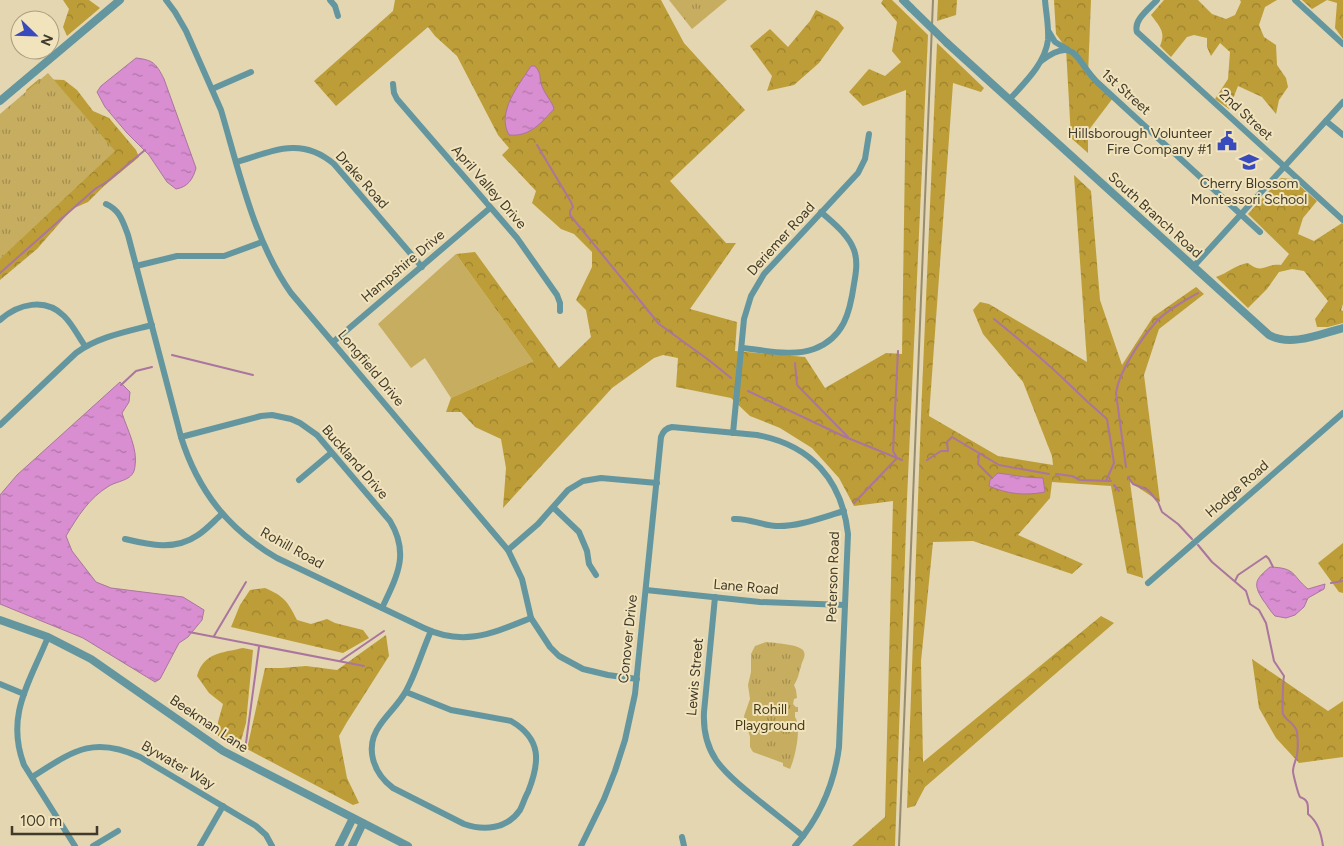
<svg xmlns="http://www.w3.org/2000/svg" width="1343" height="846" font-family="Figtree,sans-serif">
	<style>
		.grass { fill: #c7ad60 }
		.forest { fill: url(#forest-crowns) }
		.park { fill: url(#park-tufts) }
		.water { fill: url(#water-ripples); stroke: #aa759e }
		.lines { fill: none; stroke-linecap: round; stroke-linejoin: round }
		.stream { stroke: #aa759e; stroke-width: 2 }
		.minor { stroke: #6496a0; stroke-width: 6 }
		.tertiary { stroke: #6496a0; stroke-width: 8 }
		.rail { stroke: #958c71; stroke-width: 2 }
		.tertiary-bridge { stroke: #6496a0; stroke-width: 8 }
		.labels { text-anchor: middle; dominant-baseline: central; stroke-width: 4; stroke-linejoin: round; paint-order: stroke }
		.street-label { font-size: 14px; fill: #403a2b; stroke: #f1e3bc }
		.poi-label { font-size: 14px; fill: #403a2b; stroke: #f1e3bc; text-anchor: end }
		.park-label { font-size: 14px; fill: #47390f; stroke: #f1e3bc }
	</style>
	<defs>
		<pattern id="forest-crowns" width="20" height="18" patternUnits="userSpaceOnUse" patternTransform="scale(1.25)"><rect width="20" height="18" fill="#bd9d37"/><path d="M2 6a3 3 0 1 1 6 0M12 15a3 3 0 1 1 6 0" fill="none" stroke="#9b812f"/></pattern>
		<pattern id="park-tufts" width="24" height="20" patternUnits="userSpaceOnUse" patternTransform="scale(1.25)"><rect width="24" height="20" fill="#c7ad60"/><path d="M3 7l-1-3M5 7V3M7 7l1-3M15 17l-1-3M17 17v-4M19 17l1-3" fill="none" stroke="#a38e4f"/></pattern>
		<pattern id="water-ripples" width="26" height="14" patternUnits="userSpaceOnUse" patternTransform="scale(1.25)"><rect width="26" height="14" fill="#d88ed0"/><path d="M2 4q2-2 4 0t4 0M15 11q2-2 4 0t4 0" fill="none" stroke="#b175a9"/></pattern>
	</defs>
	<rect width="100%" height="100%" fill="#e3d6b0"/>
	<path class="grass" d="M456 254 533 361 451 398 425 358 411 368 378 324Z"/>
	<g class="forest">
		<path d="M63 0H89L100 8 67 36 63 27 69 9Z"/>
		<path d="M395 0H661L684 43 745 110 670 181 726 243H736L690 309 737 322 735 351 805 357 825 388 886 353 902 354 906 90 863 106 849 92 869 69 885 76 901 62 892 51 897 22 881 3 883 0H892L928 35 907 499 895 846H852L885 817 893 501 854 506 839 478 812 448 780 428 750 416 731 398 676 387 678 358 663 355 654 358 612 388 503 508 506 468 501 439 475 427 461 412H446L451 398 533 361 456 254 475 252 559 368 591 337 586 310 576 300 592 267V252L574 234 561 229 532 203 536 191 502 155 509 148 498 135 457 56 435 36 428 27 336 106 314 81 393 11Z"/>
		<path d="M938 0H957L956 15 937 21Z"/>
		<path d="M1054 0H1091L1088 75 1113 98 1088 131V153L1071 138 1066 48 1056 34Z"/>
		<path d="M1164 0H1198L1212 14 1226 19 1235 15 1241 2 1240 0H1277L1265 7 1259 25 1264 37 1276 45 1277 65 1286 78 1288 87 1279 100 1276 114 1262 97 1238 86 1229 109 1215 99 1228 79 1230 52 1220 43 1211 56 1207 47V38L1194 35 1187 37 1171 57 1160 46C1166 32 1160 27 1151 15Z"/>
		<path d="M1302 0H1343V39L1335 28 1337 3 1327 0 1312 9Z"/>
		<path d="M816 10 838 21 844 28 819 63 794 85 767 91 772 76 750 46 770 29 788 47 810 21Z"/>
		<path d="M937 43 984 88 981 92 953 83 929 416 998 456 1053 465 1052 456 1023 382 983 334 973 310 980 302 989 304 1087 362 1074 175 1091 191 1100 300 1122 365 1153 317 1196 287 1204 294 1159 329 1144 375 1160 502 1130 482 1143 578 1127 573 1111 486 1052 482 1050 498 1018 535 1083 564 1072 574 973 541 933 542 921 661 923 762 1101 616 1114 623 925 787 915 806 907 808 921 415Z"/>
		<path d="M39 79 64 80 77 90 93 111 109 118 136 150 139 157 104 186 88 202 72 209 37 249 0 280V245L28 97 26 90Z"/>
		<path d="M1281 178 1292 179 1317 201 1303 218 1298 234 1314 241 1342 223 1343 224V304L1341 310 1343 311V323L1328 327H1317L1315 319 1328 301 1304 271 1292 269 1279 272 1267 289 1248 308 1216 277C1228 273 1235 265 1248 263 1263 275 1265 263 1281 265L1289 254 1248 214Z"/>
		<path d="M1343 543V593L1339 592 1318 563Z"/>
		<path d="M265 588C284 596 288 602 297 620L311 624 327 619 335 623 363 630 369 638 343 653 231 627 240 605 250 590Z"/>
		<path d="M386 635 389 656 347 722 339 736 347 778 359 803 353 805 247 749 265 668H282L306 666 337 670Z"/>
		<path d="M243 648 253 650 246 723 239 748 218 736V722L223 704 209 693 197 676C204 652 222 653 243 648Z"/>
		<path d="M1252 659 1328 711 1343 701V757L1299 763 1276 738 1259 708Z"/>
	</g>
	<g class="park">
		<path d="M669 0H727L692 29Z"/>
		<path d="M48 73 115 151 0 259V114Z"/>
		<path d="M766 642C773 643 802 644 804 652 806 657 802 661 801 666 799 673 798 679 794 685L796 690 797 698 794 699 793 704 796 707H798V712H795V717C802 727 795 758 790 769L783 766V763L753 752 750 747V737L744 716 750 699 748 685 751 672V654L755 646Z"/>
	</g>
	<g class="water">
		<path d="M136 58C153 60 156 63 164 79L196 168C193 179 188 187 176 189L167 182 149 155 127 133 105 107 97 92 101 86Z"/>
		<path d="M531 66H535C543 76 538 77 542 86 545 95 552 101 554 109 541 123 530 137 509 135 496 112 519 85 531 66Z"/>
		<path d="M120 382 130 392 129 402 122 413C127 429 138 449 135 466 134 481 119 480 109 486 89 498 78 516 66 536L72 551 96 582 111 588 183 597 204 610 202 620 188 637 179 643 160 679 155 682 83 638 0 604V495L17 475Z"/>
		<path d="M998 473 1025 477 1043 478 1045 492C1025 496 1007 494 989 486L990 480Z"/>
		<path d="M1270 567C1297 568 1291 575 1308 589L1325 584 1324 589 1308 598 1304 607 1295 615 1286 618 1275 616C1270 611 1267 605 1263 600 1252 583 1256 579 1270 567Z"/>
	</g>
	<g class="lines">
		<g class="stream">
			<path d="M537 145 571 202 573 207 570 211V215L659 324 710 361 731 378"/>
			<path d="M0 273 95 189 108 181 145 150"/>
			<path d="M994 319C1020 340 1046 362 1070 385 1082 397 1094 408 1107 419L1114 463 1106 481"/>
			<path d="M172 355 253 375"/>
			<path d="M795 363 797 385 848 437"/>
			<path d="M121 385 136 371 152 367"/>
			<path d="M748 391 843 436 902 460"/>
			<path d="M979 455 978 464 992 478"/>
			<path d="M927 460 941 451H948L947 442 952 437 999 465 1049 474"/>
			<path d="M1126 467 1116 393C1119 371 1141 339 1156 322 1167 310 1184 301 1198 293"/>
			<path d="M1056 474 1072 476 1080 480 1111 481"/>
			<path d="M1128 477 1133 484 1148 490 1158 502 1162 512 1178 524 1192 539"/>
			<path d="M1114 485 1119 491"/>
			<path d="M854 503 897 458 893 451 898 351"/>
			<path d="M1198 545 1212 562 1246 591 1250 604 1259 610 1266 623 1274 661 1284 676C1283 680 1282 712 1283 714 1286 721 1295 723 1297 732 1298 740 1298 748 1297 755 1296 760 1293 766 1293 771 1293 774 1298 794 1300 797 1309 800 1308 805 1308 814 1318 822 1321 833 1323 846"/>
			<path d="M1235 581 1238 575 1266 556 1269 559 1273 567"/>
			<path d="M1331 583 1343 581"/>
			<path d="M189 632 364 666"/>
			<path d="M214 636 246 582"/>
			<path d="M340 661 384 631"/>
			<path d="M246 743 259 647"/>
		</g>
		<g class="minor">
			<path d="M166 0 175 12 186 31 221 110C239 171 254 241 291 293L508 550 522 579 531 618 550 647 559 656 583 669 608 675 637 679"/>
			<path d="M330 0 335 6 338 16"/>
			<path d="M1157 0C1149 9 1133 20 1137 32L1343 220"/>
			<path d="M1295 0 1343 44"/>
			<path d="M1049 32 1055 42 1067 49"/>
			<path d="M1041 61C1076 35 1075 60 1097 82L1260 232"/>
			<path d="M393 84 394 93 397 99 517 238 557 295 560 303V311"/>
			<path d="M212 89 251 72"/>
			<path d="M1009 100C1024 83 1045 64 1048 40 1049 27 1046 13 1045 0"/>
			<path d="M1326 121 1343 135"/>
			<path d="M237 162C273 151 301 136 334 164L422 267"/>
			<path d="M106 204C120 210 123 222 128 235L181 437C198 491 228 529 277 558L424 628C464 647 493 633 531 618"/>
			<path d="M136 266 177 256H224L262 242"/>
			<path d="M1194 266 1343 102"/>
			<path d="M0 320C18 304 45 297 64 316 73 325 78 336 85 346"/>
			<path d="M333 342 490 208"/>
			<path d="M742 348C765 350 792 357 814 349 844 338 850 312 854 284 856 273 858 261 854 250 848 234 833 223 821 212"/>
			<path d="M0 425 76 353C98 337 125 332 152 325"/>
			<path d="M733 433 744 319 751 296 764 274 858 173 865 159 869 134"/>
			<path d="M181 437 261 416 272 415 291 419 300 423 317 435 390 521C410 554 397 576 382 608"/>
			<path d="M299 480 331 453"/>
			<path d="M554 508 579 532 587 551 589 564 596 575"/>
			<path d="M734 519C748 518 761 525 776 526 798 527 823 517 844 511"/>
			<path d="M125 539C150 545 175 551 198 535 207 529 214 521 222 514"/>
			<path d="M508 550 538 524 568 490 583 481 601 478 657 483"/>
			<path d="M1148 583 1343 413"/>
			<path d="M646 590 760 602 845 605"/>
			<path d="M715 597 704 712C702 753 722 771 752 795 769 809 786 822 803 836"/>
			<path d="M48 637C30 682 5 715 24 765L75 846"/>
			<path d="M0 684 24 694"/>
			<path d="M406 692 451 710 511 721C542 739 540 762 528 792 525 797 523 804 520 810 507 829 484 831 464 824L393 788C373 773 364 747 380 725 388 713 399 704 406 691 416 673 422 651 431 631"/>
			<path d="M32 777C72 752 92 735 140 757L256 826 266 835 272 846"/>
			<path d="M682 837 684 846"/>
			<path d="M93 846 118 831"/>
			<path d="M200 846 223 806"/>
			<path d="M581 846 604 799 615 771 625 740 635 694 661 437C663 431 666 428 672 427L757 435C811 445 842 480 848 534L839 747C834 786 820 817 795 846"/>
		</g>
		<g class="tertiary">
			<path d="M903 0 911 8"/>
			<path d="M947 43 1269 335C1291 347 1320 334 1343 328"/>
			<path d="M0 101 120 0"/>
			<path d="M0 620 48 637 91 659 223 751 408 846"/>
			<path d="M339 846 353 818"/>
			<path d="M352 846 363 823"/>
		</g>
		<path class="rail" d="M899 846 933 0"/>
		<path class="tertiary-bridge" d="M911 8 947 43"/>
	</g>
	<defs>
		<symbol id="civic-bare" viewBox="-9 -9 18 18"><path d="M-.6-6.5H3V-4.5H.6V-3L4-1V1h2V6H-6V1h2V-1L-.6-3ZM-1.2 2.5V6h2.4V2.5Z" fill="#384abc" stroke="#f1e3bc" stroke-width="2.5" paint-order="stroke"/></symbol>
		<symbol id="school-bare" viewBox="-9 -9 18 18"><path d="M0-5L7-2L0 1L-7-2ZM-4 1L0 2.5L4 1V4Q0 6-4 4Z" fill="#384abc" stroke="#f1e3bc" stroke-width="2.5" paint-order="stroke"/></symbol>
	</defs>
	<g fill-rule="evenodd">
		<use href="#civic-bare" x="1213" y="127" width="28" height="28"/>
		<use href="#school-bare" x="1235" y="148" width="28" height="28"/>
	</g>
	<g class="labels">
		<g class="street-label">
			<text transform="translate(1126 92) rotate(42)">1st Street</text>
			<text transform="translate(1246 115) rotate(43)">2nd Street</text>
			<text transform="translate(362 180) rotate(48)">Drake Road</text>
			<text transform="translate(489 187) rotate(49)">April Valley Drive</text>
			<text transform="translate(1155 215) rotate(42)">South Branch Road</text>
			<text transform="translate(781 239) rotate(-48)">Deriemer Road</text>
			<text transform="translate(403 266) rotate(-40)">Hampshire Drive</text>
			<text transform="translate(371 368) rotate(50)">Longfield Drive</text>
			<text transform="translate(355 462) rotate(49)">Buckland Drive</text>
			<text transform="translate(1237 489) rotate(-41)">Hodge Road</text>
			<text transform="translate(292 548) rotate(29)">Rohill Road</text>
			<text transform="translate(833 577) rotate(-88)">Peterson Road</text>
			<text transform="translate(746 587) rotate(5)">Lane Road</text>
			<text transform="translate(628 639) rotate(-84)">Conover Drive</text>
			<text transform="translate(695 677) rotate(-85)">Lewis Street</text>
			<text transform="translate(209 724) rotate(34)">Beekman Lane</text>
			<text transform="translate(178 765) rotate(30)">Bywater Way</text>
		</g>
		<g class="poi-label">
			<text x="1212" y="133">Hillsborough Volunteer<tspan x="1212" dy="16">Fire Company #1</tspan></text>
			<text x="1249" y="183" text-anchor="middle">Cherry Blossom<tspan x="1249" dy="16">Montessori School</tspan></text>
		</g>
		<g class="park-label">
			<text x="770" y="709">Rohill<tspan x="770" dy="16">Playground</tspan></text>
		</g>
	</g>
	<g transform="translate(35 35) rotate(113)"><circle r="24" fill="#f1e3bc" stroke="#aa9f82"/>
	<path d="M0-4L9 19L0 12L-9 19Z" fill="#384abc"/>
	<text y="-8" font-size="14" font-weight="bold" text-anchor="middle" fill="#403a2b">N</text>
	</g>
	<path d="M12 826v8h85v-8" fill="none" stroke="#403a2b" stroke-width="2.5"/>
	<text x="20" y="826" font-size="15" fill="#403a2b" stroke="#f1e3bc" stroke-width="4" paint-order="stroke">100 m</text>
</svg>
